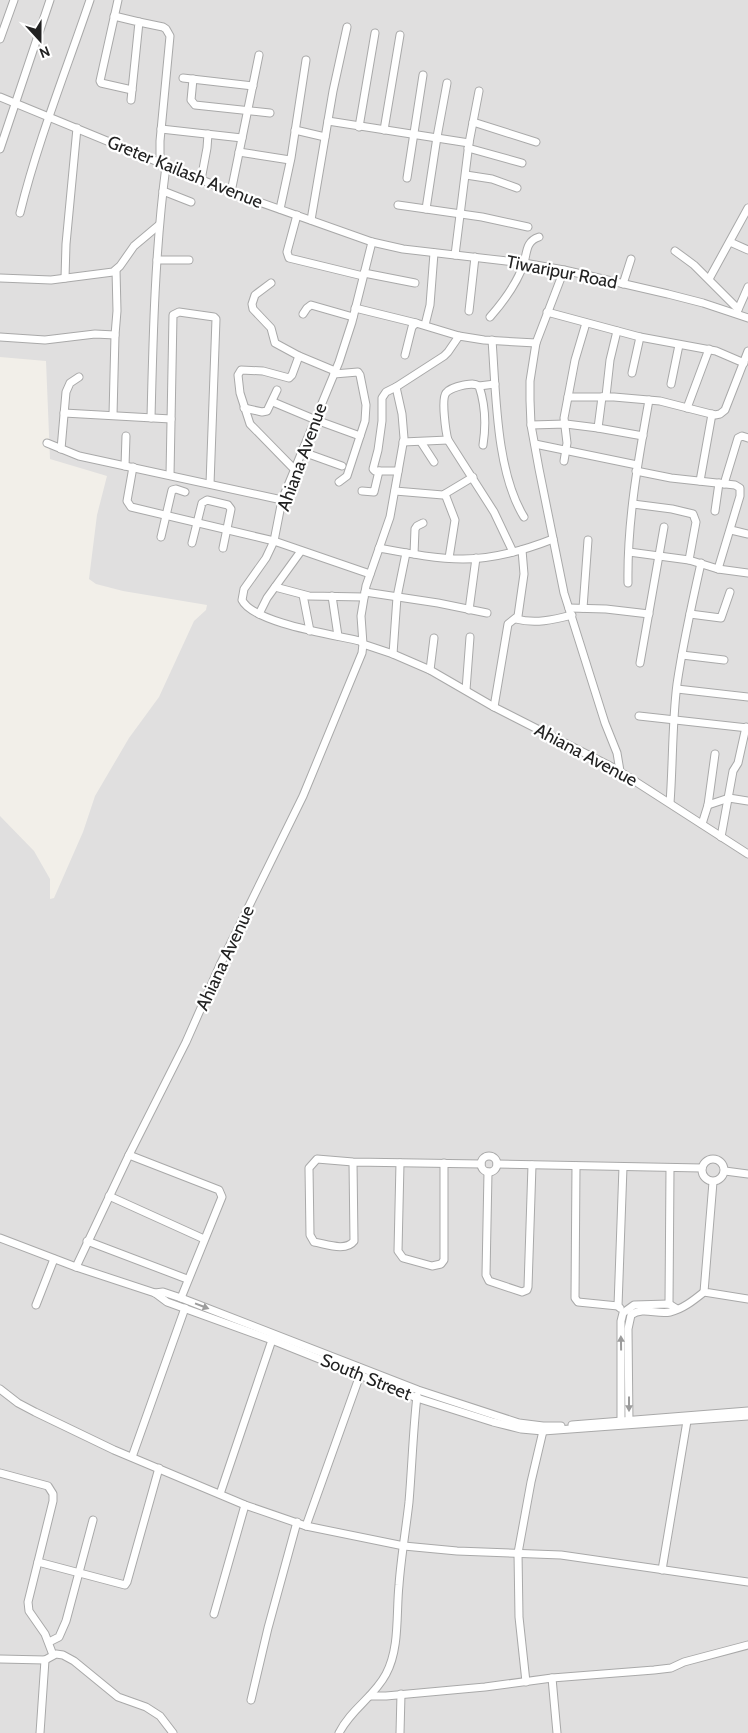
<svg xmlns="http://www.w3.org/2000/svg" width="748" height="1733" font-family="Cabin,sans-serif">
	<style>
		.residential { fill: #e0dfdf }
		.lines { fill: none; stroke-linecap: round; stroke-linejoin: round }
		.minor-casing { stroke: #a9a9a9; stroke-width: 9 }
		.minor { stroke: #fff; stroke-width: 7 }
		.oneway { fill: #9c9c9c }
		.labels { text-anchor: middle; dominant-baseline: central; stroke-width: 4.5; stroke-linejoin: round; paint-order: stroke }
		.street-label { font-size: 18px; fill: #222; stroke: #fff }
	</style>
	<rect width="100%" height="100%" fill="#f2efe9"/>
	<path class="residential" d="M0 0H748V1733H0V816L34 851 50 879V899L54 898 83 832 95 796 129 738 159 697 194 621 206 610 207 605 123 591 96 584 89 579 97 515 107 476 50 459 46 361 0 357Z"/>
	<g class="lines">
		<defs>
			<g id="minor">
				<path d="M118 0 100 81 101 83 132 90"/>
				<path d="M114 16 139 22 131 100"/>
				<path d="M139 22 163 27 166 29 170 36 160 141V164"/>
				<path d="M0 39 14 0"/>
				<path d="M183 78 253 86"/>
				<path d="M193 79 191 100 195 105 270 113"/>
				<path d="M0 97 231 192 372 242 403 249 524 263 564 270 668 294 703 303 748 318"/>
				<path d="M328 121 469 143"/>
				<path d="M473 122 536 142"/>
				<path d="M359 127 375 33"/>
				<path d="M161 129 242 138"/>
				<path d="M295 130 325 137"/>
				<path d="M384 130 400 35"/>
				<path d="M468 148 522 163"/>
				<path d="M0 149 50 0"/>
				<path d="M239 152 290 160"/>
				<path d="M466 175 492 179 517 188"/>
				<path d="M407 178 423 75"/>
				<path d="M201 180 207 148 208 134"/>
				<path d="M163 191 191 202"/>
				<path d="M231 192 259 55"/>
				<path d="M398 205 482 217 528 227"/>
				<path d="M280 209 291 158 306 60"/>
				<path d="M426 209 437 137 447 83"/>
				<path d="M20 213C38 140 66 71 90 0"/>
				<path d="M297 215 287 252 289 258 363 276"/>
				<path d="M311 220 333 91 347 27"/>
				<path d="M730 242 748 250"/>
				<path d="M675 251 694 265 738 309"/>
				<path d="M455 255 469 143 479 91"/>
				<path d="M157 260H189"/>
				<path d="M564 270 536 343 484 340 459 336 448 352 444 356 396 387 402 414 404 438 390 517 366 586 361 616 363 644 393 654 430 670 494 707 616 769 748 854"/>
				<path d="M364 273 415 283"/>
				<path d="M0 278 51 280 113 272 120 266 134 246 159 225"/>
				<path d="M65 278 66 244 77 128"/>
				<path d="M709 279 748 208"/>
				<path d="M271 283 255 295 252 304 253 309 271 328 275 343 299 356 335 371"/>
				<path d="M623 284 631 259"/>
				<path d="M355 308 416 323"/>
				<path d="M469 311 475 257"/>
				<path d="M547 312 640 337 716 351 744 363"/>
				<path d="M737 312 748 287"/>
				<path d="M303 314 307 308 311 305 353 317"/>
				<path d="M490 317C504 301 517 284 524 263 527 252 526 241 539 237"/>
				<path d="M425 325 430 305 434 253"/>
				<path d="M0 337 45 340 95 334 115 335"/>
				<path d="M492 340C496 393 496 472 524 517"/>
				<path d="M536 343 530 381V400L531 425 539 469 564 593 605 723 617 753 620 771"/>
				<path d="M405 355 412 327 416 323 459 336"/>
				<path d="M632 373 640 337"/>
				<path d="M334 374 358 372 360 375 366 405 365 421 347 476 339 482"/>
				<path d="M671 384 679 345"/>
				<path d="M479 386 495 384"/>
				<path d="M396 387 386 392 382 398V421L378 450 373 469 375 471H398"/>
				<path d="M568 397H614L660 401 715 415 720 414 725 410 748 351"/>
				<path d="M273 402 316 420 360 436"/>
				<path d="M244 408 262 412 267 411 277 390"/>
				<path d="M687 408 709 349"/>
				<path d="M64 413 171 419"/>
				<path d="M113 415 115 335 117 311 116 270"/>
				<path d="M151 418C153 334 155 250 166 166"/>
				<path d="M531 425 566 424 598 428 643 436"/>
				<path d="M598 428 602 397 606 396 610 360 617 331"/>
				<path d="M403 442 448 440"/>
				<path d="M421 442 434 462"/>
				<path d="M47 443 79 456 282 500"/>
				<path d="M535 444 637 465"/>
				<path d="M483 445C486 426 485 404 479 386 474 383 470 384 464 385 459 386 449 389 446 393 441 399 446 433 448 440L494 512 513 552"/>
				<path d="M61 449 66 392 70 383 79 377"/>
				<path d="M303 452 342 466"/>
				<path d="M564 461 567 443 564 418 568 397 575 360 586 323"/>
				<path d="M125 466 126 436"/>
				<path d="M133 467 127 501 131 507 274 541 370 574"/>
				<path d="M295 470 250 424 240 393 238 375 241 370 263 371 289 378 292 375 299 356"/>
				<path d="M636 471 671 478 735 485 740 488V496L718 569"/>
				<path d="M170 475 173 315 179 312 214 317 216 319 210 484"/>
				<path d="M700 481 712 414"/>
				<path d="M724 484 738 438 742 436 748 438"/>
				<path d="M362 491 374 492 379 471"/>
				<path d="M395 491 443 495 473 477"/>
				<path d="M445 494 455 520 449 558"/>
				<path d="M633 504 672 509 693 514 696 522 689 560"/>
				<path d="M715 511 719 483"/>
				<path d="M731 530 748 534"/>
				<path d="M161 537 172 490 176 489 185 492"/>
				<path d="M192 543 202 503 207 500 228 505 231 509 223 548"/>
				<path d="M379 548C406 553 436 559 463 559 494 559 525 550 553 539"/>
				<path d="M629 552 689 560 718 569 748 573"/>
				<path d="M414 554 415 529 417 526 423 523"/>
				<path d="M628 583C627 522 638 461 649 400"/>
				<path d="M275 587 309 596 364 597"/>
				<path d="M365 592 438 603 487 613"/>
				<path d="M303 595 310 631"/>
				<path d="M332 596 338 636"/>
				<path d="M569 608 606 609 649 614"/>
				<path d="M583 608 588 540"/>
				<path d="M469 610 476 558"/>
				<path d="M259 614 267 598 301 551"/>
				<path d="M690 614 721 618 730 592"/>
				<path d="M516 619C535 624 553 620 572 615"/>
				<path d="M393 654 397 597 406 553"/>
				<path d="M682 655 724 660"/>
				<path d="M640 663 664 527"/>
				<path d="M430 670 434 638"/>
				<path d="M677 689 748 697"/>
				<path d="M466 690 470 637"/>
				<path d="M494 707 508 624 518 616 524 574 522 550"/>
				<path d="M639 716 748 728"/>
				<path d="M670 803C673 763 672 723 677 684 683 643 692 603 701 563"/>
				<path d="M708 805 729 798 748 801"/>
				<path d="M702 824 708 805 715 754"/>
				<path d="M721 837 733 771 738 763 746 727"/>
				<path d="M129 1155 219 1190 222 1197 181 1298"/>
				<circle cx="489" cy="1164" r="8"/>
				<circle cx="713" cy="1170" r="11"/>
				<path d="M353 1162 354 1241C346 1252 326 1244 314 1242L310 1235 309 1168 317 1159 353 1162 481 1164"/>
				<path d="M400 1163 398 1251 403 1258 432 1266 441 1264 444 1260V1163"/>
				<path d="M497 1164 702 1168"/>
				<path d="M576 1166 575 1298 578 1302 618 1306"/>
				<path d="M725 1171 748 1174"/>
				<path d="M488 1172 486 1275 489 1281 522 1292 527 1290 528 1287 532 1165"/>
				<path d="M713 1182 704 1292 748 1299"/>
				<path d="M109 1196 204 1239"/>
				<path d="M0 1238 76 1267 155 1293 167 1302 272 1340 417 1398 493 1422 521 1429 543 1431 748 1416"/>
				<path d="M87 1241 187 1279"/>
				<path d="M76 1267 129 1155 186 1042 220 965 303 796 362 653 363 644 360 641C335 635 253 623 242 600L244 589 266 558 274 541 282 500 339 362 352 322 372 242"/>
				<path d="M155 1293 163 1292 181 1298 418 1390 519 1423 543 1426H561"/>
				<path d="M669 1304 670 1168"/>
				<path d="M36 1305 54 1259"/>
				<path d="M620 1308 618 1306 623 1167"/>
				<path d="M0 1389 18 1403 35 1412 114 1450 245 1505 306 1526 404 1546 457 1551 561 1555 748 1582"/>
				<path d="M629 1423 628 1329 631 1315C643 1306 657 1315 670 1312 683 1309 694 1300 704 1292"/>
				<path d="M621 1424V1321L623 1313 634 1305 669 1304 677 1309"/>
				<path d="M572 1425 748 1411"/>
				<path d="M132 1457 185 1308"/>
				<path d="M0 1473 48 1486 53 1494V1501L28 1602 29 1611 45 1634 53 1655"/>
				<path d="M220 1494 272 1340"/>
				<path d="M306 1526 360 1375"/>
				<path d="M38 1562 125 1585 127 1582 159 1468"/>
				<path d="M662 1570 687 1421"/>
				<path d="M214 1614 245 1505"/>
				<path d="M49 1642 59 1637 66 1621 93 1520"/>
				<path d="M0 1659 45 1660 56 1654 63 1655 74 1661 118 1697 146 1707 160 1716 173 1733"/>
				<path d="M552 1678 557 1733"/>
				<path d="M526 1682 519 1617 518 1553 531 1482 543 1431"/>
				<path d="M370 1696H386L485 1687 552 1678 654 1670 671 1668 684 1662 748 1645"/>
				<path d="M251 1700 268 1628 297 1522"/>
				<path d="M40 1733 45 1660"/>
				<path d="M339 1733C351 1709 374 1697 386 1674 400 1648 396 1613 399 1585 401 1557 406 1529 409 1502 412 1466 413 1431 417 1396"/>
				<path d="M400 1733 401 1694"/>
			</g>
		</defs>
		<use href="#minor" class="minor-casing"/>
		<use href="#minor" class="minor"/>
	</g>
	<defs><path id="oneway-solid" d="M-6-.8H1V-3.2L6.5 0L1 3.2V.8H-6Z" transform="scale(1.25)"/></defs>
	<g class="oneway">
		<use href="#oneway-solid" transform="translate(202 1306) rotate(21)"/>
		<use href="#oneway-solid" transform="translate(621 1343) rotate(-91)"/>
		<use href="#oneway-solid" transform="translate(629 1404) rotate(90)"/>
	</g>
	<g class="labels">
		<g class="street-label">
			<text transform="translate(185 172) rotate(22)">Greter Kailash Avenue</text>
			<text transform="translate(562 272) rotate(11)">Tiwaripur Road</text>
			<text transform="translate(302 457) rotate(-70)">Ahiana Avenue</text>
			<text transform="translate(586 755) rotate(28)">Ahiana Avenue</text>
			<text transform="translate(225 958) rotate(-65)">Ahiana Avenue</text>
			<text transform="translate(366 1377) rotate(22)">South Street</text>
		</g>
	</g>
	<g transform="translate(40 40) rotate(159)" stroke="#ffffff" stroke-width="4" paint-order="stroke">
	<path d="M0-4L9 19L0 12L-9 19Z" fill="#222222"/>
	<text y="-8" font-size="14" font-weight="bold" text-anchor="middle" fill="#222222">N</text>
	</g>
</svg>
